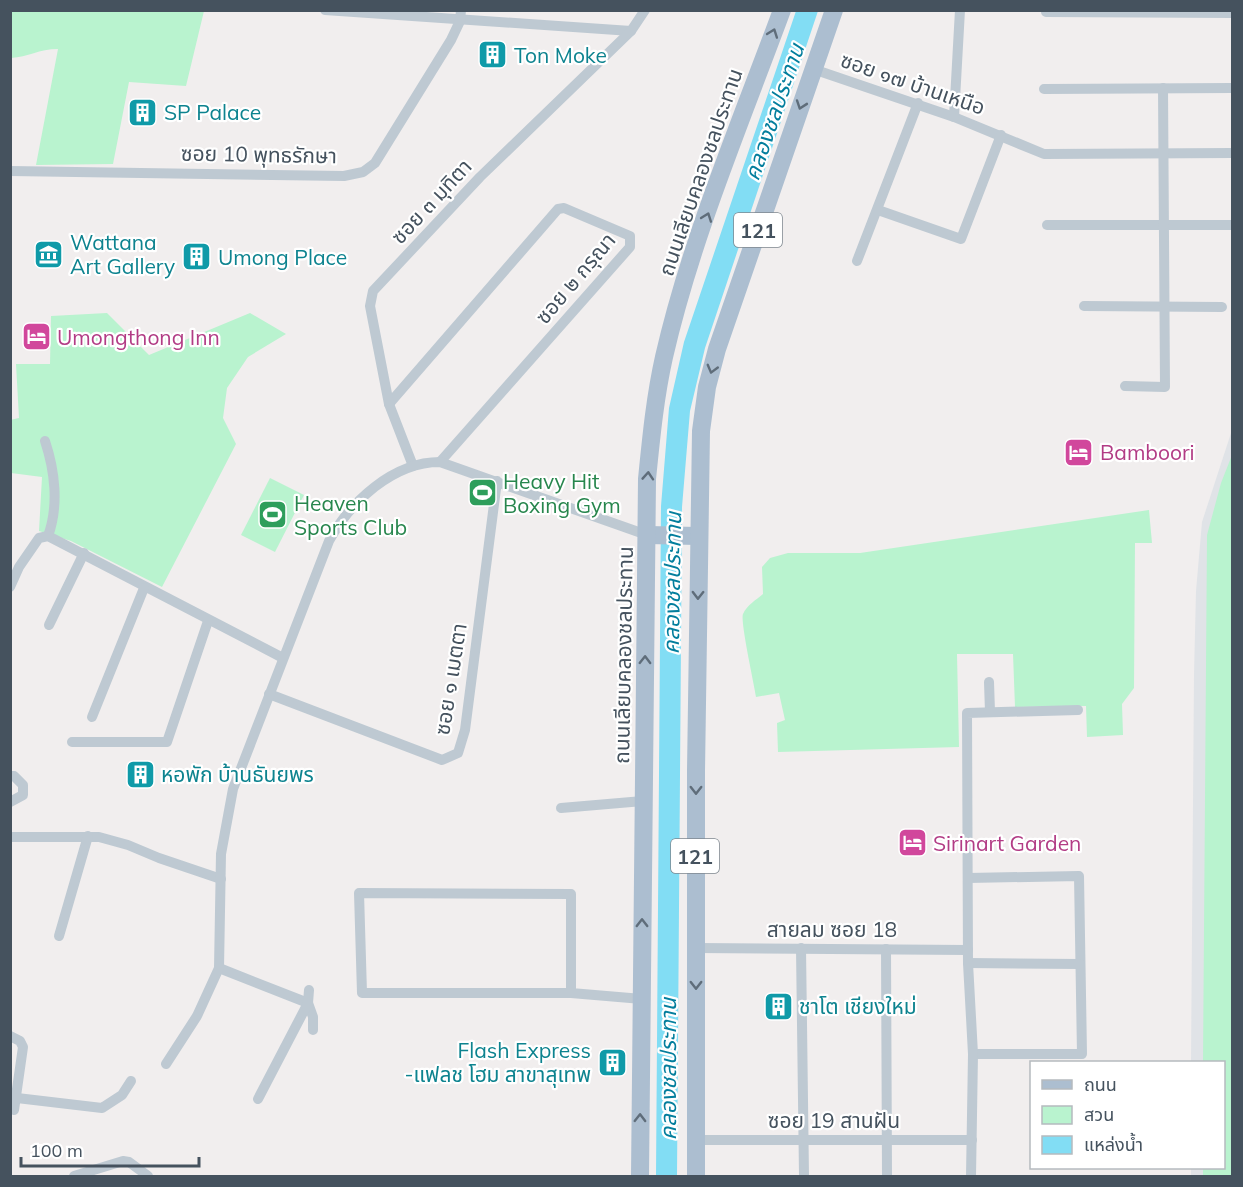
<svg xmlns="http://www.w3.org/2000/svg" width="1243" height="1187" font-family="Mulish,'Noto Sans Thai',sans-serif">
	<style>
		.airport { fill: #e0e3e7 }
		.green { fill: #b9f3cf }
		.water { fill: #82ddf4 }
		.lines { fill: none; stroke-linecap: round; stroke-linejoin: round }
		.street { stroke: #bec9d2; stroke-width: 10 }
		.primary { stroke: #acbed0; stroke-width: 18 }
		.oneway { stroke: #5f6d7a }
		.labels { text-anchor: middle; dominant-baseline: central; stroke-width: 4.5; stroke-linejoin: round; paint-order: stroke }
		.shield { fill: #fff; stroke: #7d868e; stroke-width: 1.5 }
		.shield-label { font-size: 20px; font-weight: bold; fill: #45525e }
		.culture-label { font-size: 21px; fill: #0d838f; stroke: #fff; text-anchor: start }
		.street-label { font-size: 21px; fill: #45525e; stroke: #fff }
		.hotel-label { font-size: 21px; fill: #b23c85; stroke: #fff; text-anchor: start }
		.leisure-label { font-size: 21px; fill: #27864d; stroke: #fff; text-anchor: start }
		.water-label { font-size: 22px; font-style: italic; fill: #037e9d; stroke: #fff }
	</style>
	<rect width="100%" height="100%" fill="#f1eeee"/>
	<path class="airport" d="M1232 430V1176H1191V1168H1224V1062H1191L1194 674 1196 591 1202 522Z"/>
	<g class="green">
		<path d="M10 11 11 10 204 11 186 86 129 82 113 164 36 165 58 49C39 49 28 57 11 58Z"/>
		<path d="M107 313 149 355 250 313 286 334 248 357 227 388 223 418 236 444 162 587 71 541 39 531 42 477 11 473 10 420 19 418 16 364H50L51 316Z"/>
		<path d="M1232 455V1176H1203V1168H1224V1062H1203L1207 535 1221 483Z"/>
		<path d="M270 478 304 495 275 552 241 535Z"/>
		<path d="M1149 510 1152 543H1135L1134 688 1122 704 1123 735 1087 737 1086 706 1015 707 1013 654H957L959 747 778 752 777 723 785 720 779 693 756 697C754 683 740 621 743 614 747 605 756 600 763 594L762 567 770 558 788 553H860Z"/>
	</g>
	<path class="water" d="M796 11H818L705 348 690 411 682 507 677 1176H656L661 506 669 408 684 342Z"/>
	<g class="lines">
		<g class="street">
			<path d="M325 10 631 31"/>
			<path d="M1046 12 1232 13"/>
			<path d="M813 69 954 117 1044 154 1232 153"/>
			<path d="M1044 89 1232 88"/>
			<path d="M954 117 960 10"/>
			<path d="M10 171 344 176 363 172 375 163 451 40 460 21 461 10"/>
			<path d="M878 210 961 239 1001 135"/>
			<path d="M1047 225H1232"/>
			<path d="M857 261 918 103"/>
			<path d="M1084 306 1222 307"/>
			<path d="M1125 386 1165 387 1163 88"/>
			<path d="M389 404 558 209 564 208 630 236V247L440 462"/>
			<path d="M45 441C55 471 59 506 48 536"/>
			<path d="M413 466 389 404 370 306 373 291 480 177 631 31 645 10"/>
			<path d="M10 587 19 567 39 538 48 536 283 658"/>
			<path d="M49 625 84 553"/>
			<path d="M989 682 990 712"/>
			<path d="M269 694 442 760 458 753 465 730 497 481"/>
			<path d="M92 717 144 588"/>
			<path d="M72 742H167L208 621"/>
			<path d="M10 776H14L23 785V795L10 802"/>
			<path d="M561 808 643 801"/>
			<path d="M10 837H99L128 845 159 858 221 879"/>
			<path d="M968 878 1079 876 1082 1054H973"/>
			<path d="M59 936 88 836"/>
			<path d="M696 948 968 950"/>
			<path d="M801 948 804 1176"/>
			<path d="M886 949 887 1176"/>
			<path d="M968 963 1080 964"/>
			<path d="M219 968 308 1003 313 1017V1030"/>
			<path d="M571 993V894L359 893 362 993H571L642 999"/>
			<path d="M10 1036 20 1041 23 1047 14 1110 10 1109"/>
			<path d="M166 1064 197 1016 219 968 221 854 233 789 329 541C350 502 393 462 440 462L647 535"/>
			<path d="M17 1098 102 1108 122 1095 131 1081"/>
			<path d="M258 1099 308 1003 309 990"/>
			<path d="M697 1140H972"/>
			<path d="M74 1176 123 1161 129 1162 148 1176"/>
			<path d="M971 1176 973 1054 968 963 967 713 1078 710"/>
		</g>
		<g class="primary">
			<path d="M647 535 698 536"/>
			<path d="M640 1176 647 479C651 439 655 397 664 357 691 239 740 124 782 10"/>
			<path d="M696 1176V771L701 431 707 387 717 349 834 10"/>
		</g>
	</g>
	<defs><path id="oneway-chevron" d="M-2-3.5L2.5 0L-2 3.5" fill="none" stroke-width="1.6" stroke-linecap="round" stroke-linejoin="round" transform="scale(1.5)"/></defs>
	<g class="oneway">
		<use href="#oneway-chevron" transform="translate(773 33) rotate(-70)"/>
		<use href="#oneway-chevron" transform="translate(801 105) rotate(109)"/>
		<use href="#oneway-chevron" transform="translate(707 217) rotate(-70)"/>
		<use href="#oneway-chevron" transform="translate(712 369) rotate(105)"/>
		<use href="#oneway-chevron" transform="translate(648 476) rotate(-86)"/>
		<use href="#oneway-chevron" transform="translate(698 595) rotate(91)"/>
		<use href="#oneway-chevron" transform="translate(645 660) rotate(-89)"/>
		<use href="#oneway-chevron" transform="translate(696 790) rotate(90)"/>
		<use href="#oneway-chevron" transform="translate(642 923) rotate(-90)"/>
		<use href="#oneway-chevron" transform="translate(696 985) rotate(90)"/>
		<use href="#oneway-chevron" transform="translate(640 1118) rotate(-89)"/>
	</g>
	<defs>
		<symbol id="building-square" viewBox="-11 -11 22 22"><rect x="-9" y="-9" width="18" height="18" rx="4" fill="#0f9aa8" stroke="#fff"/><path d="M-4-6H4V6H1V3H-1V6H-4ZM-2.5-4.3h1.7v1.8h-1.7ZM.8-4.3h1.7v1.8H.8ZM-2.5-1h1.7V.8h-1.7ZM.8-1h1.7V.8H.8Z" fill="#fff"/></symbol>
		<symbol id="museum-square" viewBox="-11 -11 22 22"><rect x="-9" y="-9" width="18" height="18" rx="4" fill="#0f9aa8" stroke="#fff"/><path d="M0-6L6-3V-2H-6V-3ZM-5-1h2V3h-2ZM-1-1h2V3h-2ZM3-1h2V3H3ZM-6 4H6V6H-6Z" fill="#fff"/></symbol>
		<symbol id="hotel-square" viewBox="-11 -11 22 22"><rect x="-9" y="-9" width="18" height="18" rx="4" fill="#d1479c" stroke="#fff"/><path d="M-6-4.5h1.5V1H6V5H4.5V3h-9V5H-6ZM-4 0a1.8 1.8 0 1 1 3.6 0ZM.5 0V-2.5h3Q6-2.5 6 0Z" fill="#fff"/></symbol>
		<symbol id="stadium-square" viewBox="-11 -11 22 22"><rect x="-9" y="-9" width="18" height="18" rx="4" fill="#2e9e5b" stroke="#fff"/><path d="M0-5a6.5 5 0 1 0 0 10a6.5 5 0 1 0 0-10ZM-3.5-1.8h7v3.6h-7Z" fill="#fff"/></symbol>
	</defs>
	<g fill-rule="evenodd">
		<use href="#building-square" x="476" y="38" width="33" height="33"/>
		<use href="#building-square" x="126" y="96" width="33" height="33"/>
		<use href="#museum-square" x="32" y="238" width="33" height="33"/>
		<use href="#building-square" x="180" y="240" width="33" height="33"/>
		<use href="#hotel-square" x="20" y="320" width="33" height="33"/>
		<use href="#hotel-square" x="1062" y="436" width="33" height="33"/>
		<use href="#stadium-square" x="466" y="476" width="33" height="33"/>
		<use href="#stadium-square" x="256" y="498" width="33" height="33"/>
		<use href="#building-square" x="124" y="758" width="33" height="33"/>
		<use href="#hotel-square" x="896" y="826" width="33" height="33"/>
		<use href="#building-square" x="762" y="990" width="33" height="33"/>
		<use href="#building-square" x="596" y="1046" width="33" height="33"/>
	</g>
	<g class="labels">
		<g class="shield">
			<rect x="734" y="213" width="48" height="34" rx="4.5"/>
			<rect x="671" y="839" width="48" height="34" rx="4.5"/>
		</g>
		<g class="shield-label">
			<text x="758" y="230">121</text>
			<text x="695" y="856">121</text>
		</g>
		<g class="culture-label">
			<text x="514" y="55">Ton Moke</text>
			<text x="164" y="112">SP Palace</text>
			<text x="70" y="242">Wattana<tspan x="70" dy="24">Art Gallery</tspan></text>
			<text x="218" y="257">Umong Place</text>
			<text x="161" y="774">หอพัก บ้านธันยพร</text>
			<text x="799" y="1006">ชาโต เชียงใหม่</text>
			<text x="591" y="1050" text-anchor="end">Flash Express<tspan x="591" dy="24">-แฟลช โฮม สาขาสุเทพ</tspan></text>
		</g>
		<g class="street-label">
			<text transform="translate(913 83) rotate(19)">ซอย ๑๗ บ้านเหนือ</text>
			<text transform="translate(259 154) rotate(1)">ซอย 10 พุทธรักษา</text>
			<text transform="translate(700 172) rotate(-71)">ถนนเลียบคลองชลประทาน</text>
			<text transform="translate(431 201) rotate(-47)">ซอย ๓ มุทิตา</text>
			<text transform="translate(575 278) rotate(-50)">ซอย ๒ กรุณา</text>
			<text transform="translate(623 655) rotate(-89)">ถนนเลียบคลองชลประทาน</text>
			<text transform="translate(450 679) rotate(-81)">ซอย ๑ เมตตา</text>
			<text x="832" y="929">สายลม ซอย 18</text>
			<text x="834" y="1120">ซอย 19 สานฝัน</text>
		</g>
		<g class="hotel-label">
			<text x="57" y="337">Umongthong Inn</text>
			<text x="1100" y="452">Bamboori</text>
			<text x="933" y="843">Sirinart Garden</text>
		</g>
		<g class="leisure-label">
			<text x="503" y="481">Heavy Hit<tspan x="503" dy="24">Boxing Gym</tspan></text>
			<text x="294" y="503">Heaven<tspan x="294" dy="24">Sports Club</tspan></text>
		</g>
		<g class="water-label">
			<text transform="translate(774 112) rotate(-71)">คลองชลประทาน</text>
			<text transform="translate(672 583) rotate(-89)">คลองชลประทาน</text>
			<text transform="translate(668 1069) rotate(-90)">คลองชลประทาน</text>
		</g>
	</g>
	<rect width="1243" height="1187" fill="none" stroke="#45525e" stroke-width="24"/>
	<rect x="1030" y="1061" width="195" height="108" fill="#ffffff" stroke="#b5babf" stroke-width="1.5"/>
	<rect x="1042" y="1080" width="30" height="9" fill="#acbed0" stroke="#b5babf" stroke-width="1.5"/>
	<text x="1084" y="1091" font-size="18" fill="#45525e">ถนน</text>
	<rect x="1042" y="1106" width="30" height="18" fill="#b9f3cf" stroke="#b5babf" stroke-width="1.5"/>
	<text x="1084" y="1121" font-size="18" fill="#45525e">สวน</text>
	<rect x="1042" y="1136" width="30" height="18" fill="#82ddf4" stroke="#b5babf" stroke-width="1.5"/>
	<text x="1084" y="1151" font-size="18" fill="#45525e">แหล่งน้ำ</text>
	<path d="M21 1157v9h178v-9" fill="none" stroke="#45525e" stroke-width="3"/>
	<text x="30" y="1157" font-size="18" fill="#45525e" stroke="#ffffff" stroke-width="4.5" paint-order="stroke">100 m</text>
</svg>
